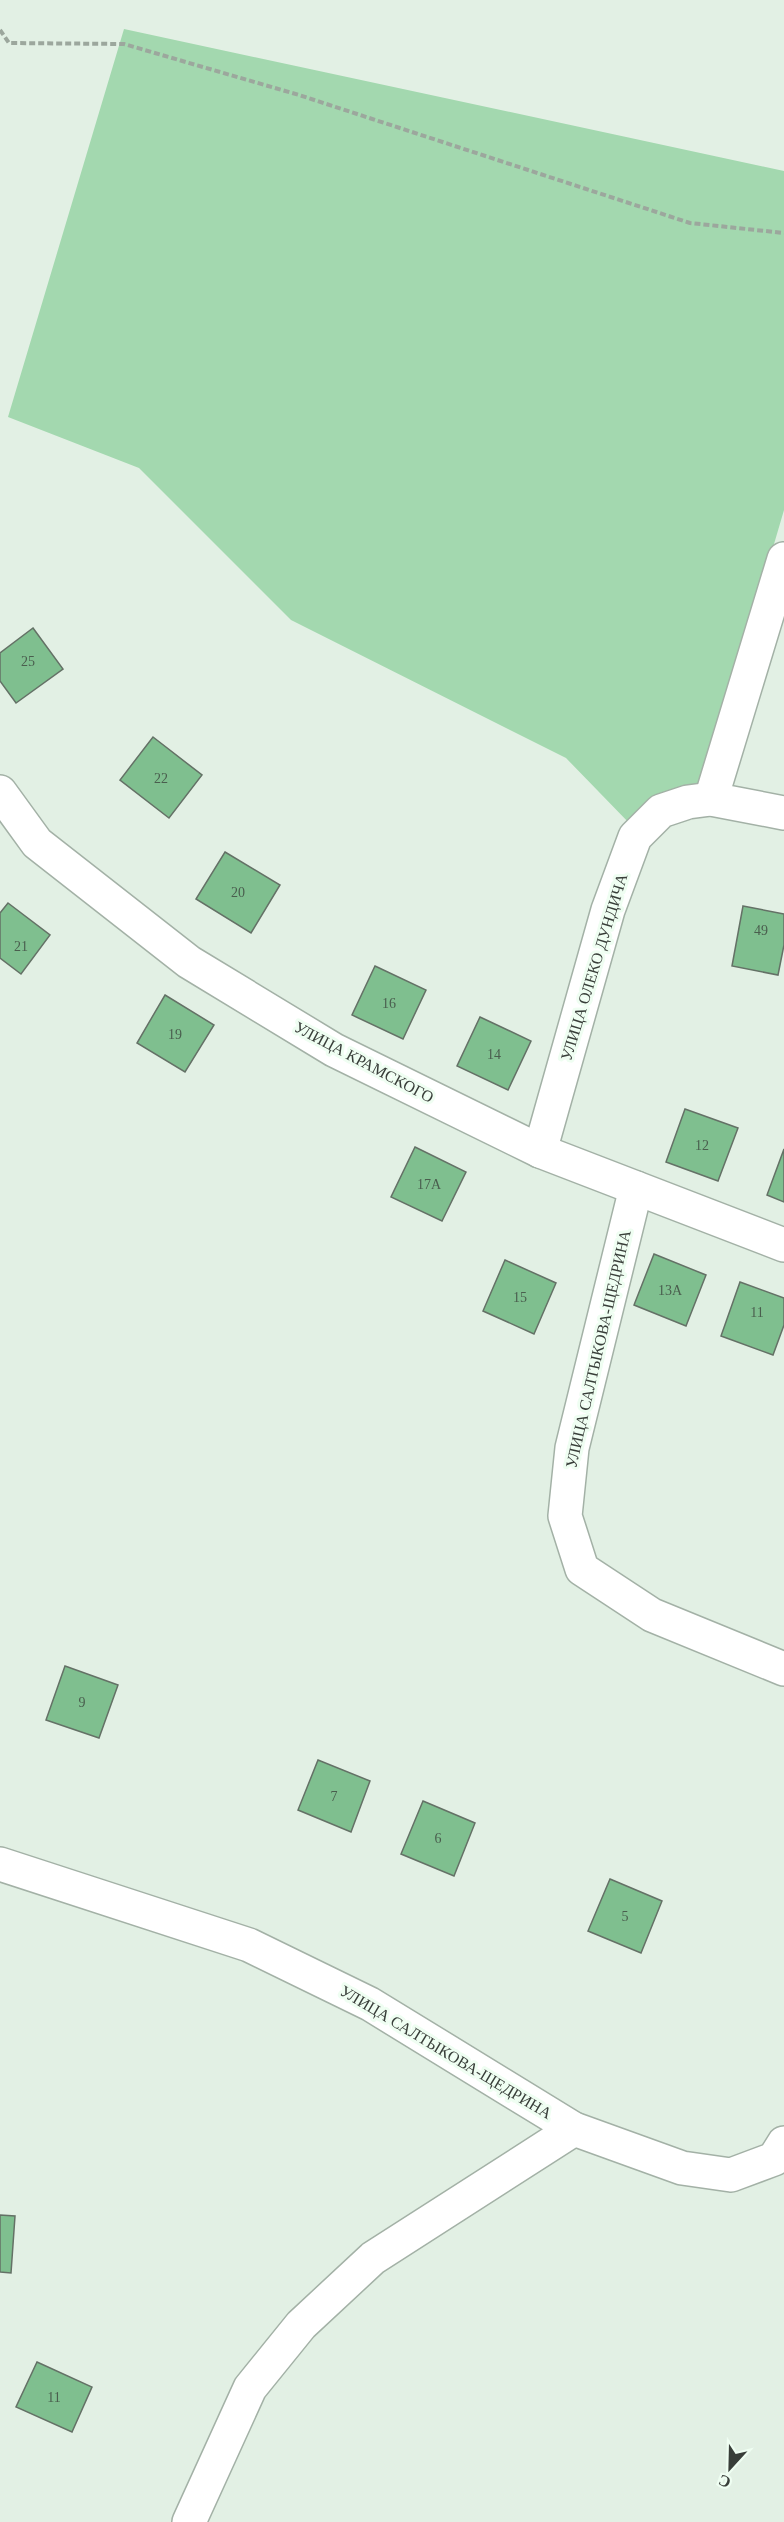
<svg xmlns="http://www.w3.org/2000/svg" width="784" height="2522" font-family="Georgia,serif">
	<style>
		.green { fill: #a3d8af }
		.building { fill: #7fbf8f; stroke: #647166; stroke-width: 1.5 }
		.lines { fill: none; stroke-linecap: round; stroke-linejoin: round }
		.street-casing { stroke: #a3b1a6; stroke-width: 36 }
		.path { stroke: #9ca79d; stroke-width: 4; stroke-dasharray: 6 3; stroke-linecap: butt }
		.street { stroke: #fff; stroke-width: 33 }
		.labels { text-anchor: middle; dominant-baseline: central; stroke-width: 6; stroke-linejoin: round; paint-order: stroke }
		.number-label { font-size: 14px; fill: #4a5e4e }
		.street-label { font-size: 16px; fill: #383e39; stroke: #effef2 }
	</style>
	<rect width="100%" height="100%" fill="#e2f0e4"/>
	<path class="green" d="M124 29 784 171V510L703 786 632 826 566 758 291 620 139 468 8 417Z"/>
	<g class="building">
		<path d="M33 628 63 669 16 703 0 681V653Z"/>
		<path d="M153 737 202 775 169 818 120 780Z"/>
		<path d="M225 852 280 885 251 933 196 899Z"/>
		<path d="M8 903 50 935 21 974 0 958V913Z"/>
		<path d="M743 906 784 914V945L778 975 732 966Z"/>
		<path d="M375 966 426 990 403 1039 352 1015Z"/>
		<path d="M165 995 214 1025 185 1072 137 1043Z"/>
		<path d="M480 1017 531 1041 508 1090 457 1066Z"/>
		<path d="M685 1109 738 1128 718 1181 666 1162Z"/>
		<path d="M415 1147 466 1172 442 1221 391 1197Z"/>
		<path d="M784 1149V1202L767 1195Z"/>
		<path d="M654 1254 706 1275 686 1326 634 1305Z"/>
		<path d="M505 1260 556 1283 534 1334 483 1311Z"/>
		<path d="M740 1282 784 1298V1325L773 1355 721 1336Z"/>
		<path d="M65 1666 118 1685 99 1738 46 1720Z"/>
		<path d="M318 1760 370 1781 351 1832 298 1810Z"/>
		<path d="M423 1801 475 1823 454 1876 401 1854Z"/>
		<path d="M610 1879 662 1901 641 1953 588 1931Z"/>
		<path d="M0 2215 15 2216 11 2273 0 2272Z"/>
		<path d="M37 2362 92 2387 72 2432 16 2407Z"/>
	</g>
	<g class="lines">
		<defs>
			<g id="street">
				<path d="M0 792 37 843 189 962 334 1050 540 1151 784 1245"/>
				<path d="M711 799 784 559"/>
				<path d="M540 1151 608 910 635 837 661 811 688 802 711 799 784 813"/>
				<path d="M636 1188 572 1448 565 1516 582 1569 652 1615 784 1669"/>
				<path d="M0 1864 249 1945 370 2004 574 2129 682 2168 731 2175 774 2159 784 2143"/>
				<path d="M189 2522 250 2388 301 2325 373 2258 574 2129"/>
			</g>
		</defs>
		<use href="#street" class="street-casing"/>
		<path class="path" d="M0 30 9 43 124 44 299 95 690 223 784 233"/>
		<use href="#street" class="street"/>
	</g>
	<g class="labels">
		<g class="number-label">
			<text x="28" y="661">25</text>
			<text x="161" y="778">22</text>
			<text x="238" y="892">20</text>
			<text x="761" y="930">49</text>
			<text x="21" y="946">21</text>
			<text x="389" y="1003">16</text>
			<text x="175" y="1034">19</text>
			<text x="494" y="1054">14</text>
			<text x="702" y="1145">12</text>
			<text x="429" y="1184">17А</text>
			<text x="670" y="1290">13А</text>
			<text x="520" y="1297">15</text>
			<text x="757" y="1312">11</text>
			<text x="82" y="1702">9</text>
			<text x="334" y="1796">7</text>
			<text x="438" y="1838">6</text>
			<text x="625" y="1916">5</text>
			<text x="54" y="2397">11</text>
		</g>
		<g class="street-label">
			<text transform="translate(594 967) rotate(-73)">УЛИЦА ОЛЕКО ДУНДИЧА</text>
			<text transform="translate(364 1062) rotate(28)">УЛИЦА КРАМСКОГО</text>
			<text transform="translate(598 1349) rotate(-77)">УЛИЦА САЛТЫКОВА-ЩЕДРИНА</text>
			<text transform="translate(446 2052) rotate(31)">УЛИЦА САЛТЫКОВА-ЩЕДРИНА</text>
		</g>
	</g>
	<g transform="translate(730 2468) rotate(202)" stroke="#effef2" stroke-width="4.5" paint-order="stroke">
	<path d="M0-4.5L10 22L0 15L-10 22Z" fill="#383e39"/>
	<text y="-9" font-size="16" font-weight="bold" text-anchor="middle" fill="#383e39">С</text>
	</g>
</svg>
